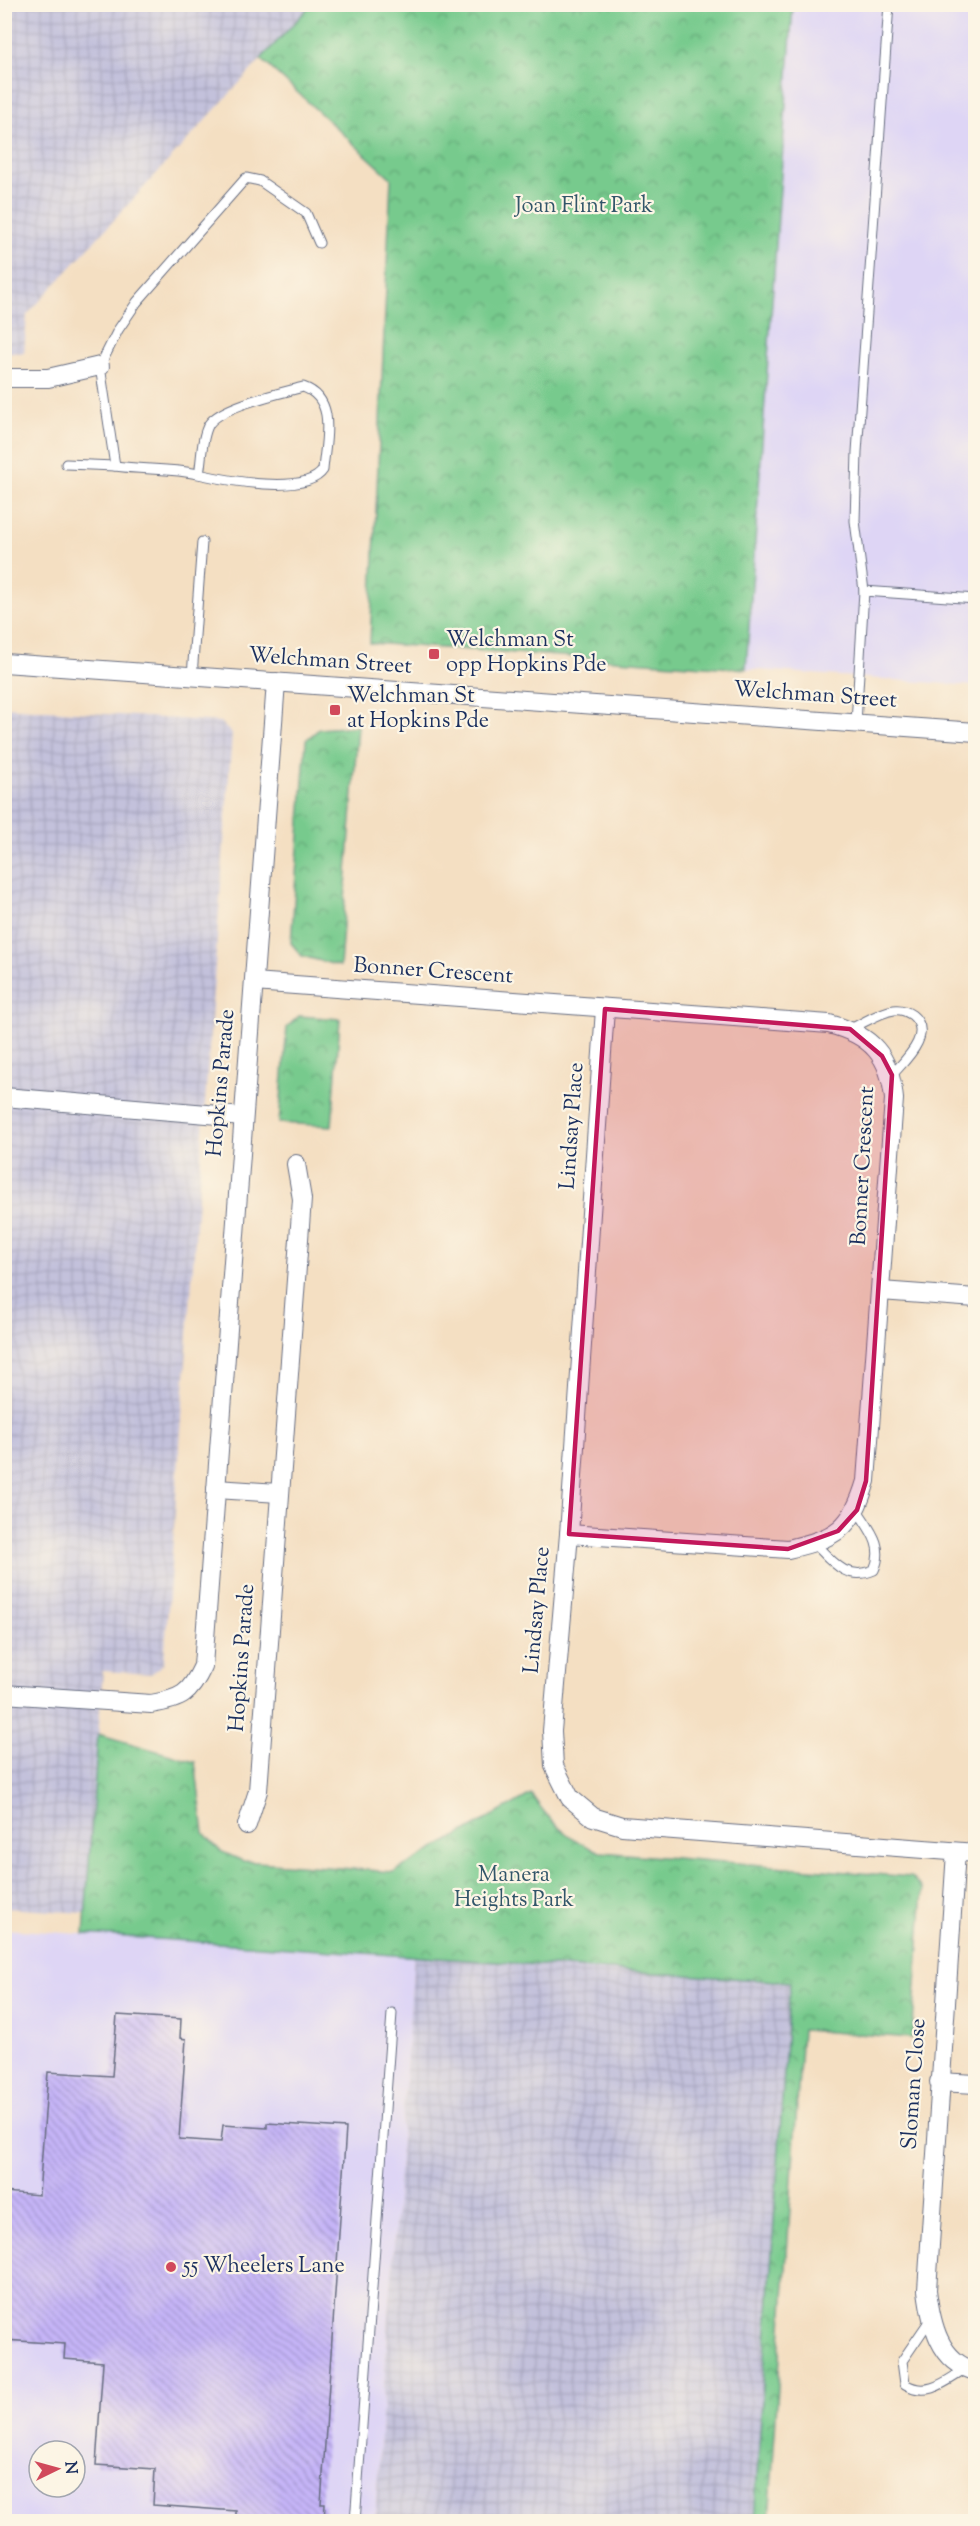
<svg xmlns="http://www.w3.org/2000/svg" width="980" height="2526" font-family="'Sorts Mill Goudy',serif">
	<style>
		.built { fill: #ded5f5; fill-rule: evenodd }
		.industrial { fill: url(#industrial-grid) }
		.park { fill: url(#park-crowns); stroke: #497c76; stroke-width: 1.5 }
		.building { fill: url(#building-back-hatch) }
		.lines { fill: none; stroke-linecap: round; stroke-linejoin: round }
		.lane-casing { stroke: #676d81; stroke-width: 11 }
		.street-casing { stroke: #676d81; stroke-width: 20 }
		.lane { stroke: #fff; stroke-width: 9 }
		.street { stroke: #fff; stroke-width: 18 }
		.marked { fill: #c2185b; fill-opacity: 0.2; stroke: #c2185b; stroke-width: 4.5; stroke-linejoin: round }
		.poi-dot { fill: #d1495b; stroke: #fcf5e5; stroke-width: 2 }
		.labels { text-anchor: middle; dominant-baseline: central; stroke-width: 4.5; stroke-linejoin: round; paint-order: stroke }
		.park-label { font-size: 22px; fill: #32566a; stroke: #fcf5e5 }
		.poi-label { font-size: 22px; fill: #1b2f5e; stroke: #fcf5e5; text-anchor: start }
		.street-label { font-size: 22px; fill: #1b2f5e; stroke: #fcf5e5 }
	</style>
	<defs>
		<pattern id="industrial-grid" width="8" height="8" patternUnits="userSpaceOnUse" patternTransform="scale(1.5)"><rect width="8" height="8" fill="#c3c1db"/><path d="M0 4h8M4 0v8" fill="none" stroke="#a7a6be"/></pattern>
		<pattern id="park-crowns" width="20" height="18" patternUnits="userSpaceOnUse" patternTransform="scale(1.5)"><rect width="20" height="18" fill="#77ca8d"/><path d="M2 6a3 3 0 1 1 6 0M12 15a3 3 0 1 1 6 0" fill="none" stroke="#61a476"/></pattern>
		<pattern id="building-back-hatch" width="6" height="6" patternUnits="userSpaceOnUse" patternTransform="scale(1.5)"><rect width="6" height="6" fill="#c6b5f8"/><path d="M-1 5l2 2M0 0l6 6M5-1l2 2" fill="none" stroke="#a094cc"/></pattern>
	</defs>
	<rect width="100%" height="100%" fill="#fcf5e5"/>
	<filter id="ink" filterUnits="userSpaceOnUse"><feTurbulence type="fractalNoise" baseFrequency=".0167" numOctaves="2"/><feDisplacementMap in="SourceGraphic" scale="12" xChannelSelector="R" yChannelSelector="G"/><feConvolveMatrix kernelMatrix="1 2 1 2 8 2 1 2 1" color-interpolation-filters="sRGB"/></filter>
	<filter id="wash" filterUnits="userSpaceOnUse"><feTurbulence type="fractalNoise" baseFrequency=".008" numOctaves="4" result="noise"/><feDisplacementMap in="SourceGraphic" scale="24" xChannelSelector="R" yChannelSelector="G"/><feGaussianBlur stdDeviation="1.35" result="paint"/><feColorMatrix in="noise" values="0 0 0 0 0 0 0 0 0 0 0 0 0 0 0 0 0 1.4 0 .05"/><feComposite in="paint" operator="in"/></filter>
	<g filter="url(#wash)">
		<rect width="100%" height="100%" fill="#f4dfc2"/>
		<g class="built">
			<path d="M793 5H975V686L746 669Z"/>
			<path d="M4 1929 414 1956 375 2521H5ZM39 2451H75V2487H39Z"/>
		</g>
		<g class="industrial">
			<path d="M4 5H311L27 315 24 353 5 352Z"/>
			<path d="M4 707 220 722 232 734 164 1663 151 1674 103 1671 85 1913 5 1908Z"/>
			<path d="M414 1956 790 1982 754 2521 375 2522Z"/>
		</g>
		<g class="park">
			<path d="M311 5H793L746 669 370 643 391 178 261 59Z"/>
			<path d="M358 726 340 966 302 956 291 943 306 740 319 729Z"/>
			<path d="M299 1016 340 1019 332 1126 279 1123 287 1027Z"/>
			<path d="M98 1734 195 1762 204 1833 220 1851 243 1861 394 1872 531 1794C550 1823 568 1839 600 1852L911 1877 923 1890 912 2038 802 2030 769 2521H754L790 1982 84 1934Z"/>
		</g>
		<g id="blocks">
			<path class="building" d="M117 2015 181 2019 180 2038 186 2039 179 2139 221 2142 223 2125 267 2128V2123L346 2128 321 2504H325L324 2522H236V2511L153 2505 155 2469 96 2465 103 2362 64 2359 65 2344 4 2340V2192L39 2195 48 2072 112 2076Z"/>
		</g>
	</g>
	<g filter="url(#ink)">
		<use href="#blocks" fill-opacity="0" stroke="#676d81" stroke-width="1.5"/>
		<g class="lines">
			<defs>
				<g id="lane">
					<path d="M66 464 115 466"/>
					<path d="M199 474C202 459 201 438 209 424 221 406 281 393 303 387 338 399 325 442 323 470 306 496 225 480 198 474 172 468 142 470 115 466L100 366 118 330 137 302 246 178 260 181 306 213 319 243"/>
					<path d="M864 591 855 521 857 452 889 4"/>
					<path d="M192 676 202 542"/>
					<path d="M856 723 864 591 976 599"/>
					<path d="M850 1029C864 1023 879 1012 894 1010 901 1009 906 1011 912 1015 935 1034 904 1061 892 1075"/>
					<path d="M814 1543C832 1561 846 1582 874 1570 885 1546 870 1530 857 1510"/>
					<path d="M930 2320 902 2361 905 2384C928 2398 946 2381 966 2369"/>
					<path d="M355 2522 392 2013"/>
				</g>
				<g id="street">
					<path d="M4 378H48L100 366"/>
					<path d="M4 663 976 732"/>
					<path d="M254 982 829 1024C872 1035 890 1056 894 1099L866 1481C852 1529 836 1538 788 1549L569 1534"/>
					<path d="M605 1009 569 1534 552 1731 554 1766 570 1798 593 1817 622 1826 976 1853"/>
					<path d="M4 1097 243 1117"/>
					<path d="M881 1291 976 1298"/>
					<path d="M216 1489 279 1493"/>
					<path d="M4 1694 151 1704C182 1699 190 1694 203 1666L276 682"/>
					<path d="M247 1825 258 1791 302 1199 296 1164"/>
					<path d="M956 1852 927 2290C931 2322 939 2363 976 2371"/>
					<path d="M939 2082 976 2084"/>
				</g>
			</defs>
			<use href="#lane" class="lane-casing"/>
			<use href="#street" class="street-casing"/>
			<use href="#lane" class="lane"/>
			<use href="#street" class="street"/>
		</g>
	</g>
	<path class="marked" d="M605 1009 850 1029 882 1056 892 1075 866 1481 857 1510 838 1531 788 1549 569 1534Z"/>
	<g class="poi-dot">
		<rect x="428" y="648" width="12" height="12" rx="3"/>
		<rect x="329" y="704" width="12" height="12" rx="3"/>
		<circle cx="171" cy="2267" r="6"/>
	</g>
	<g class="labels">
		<g class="park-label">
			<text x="584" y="207">Joan Flint Park</text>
			<text x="514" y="1876">Manera<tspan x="514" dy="25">Heights Park</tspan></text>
		</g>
		<g class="poi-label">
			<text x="446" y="641">Welchman St<tspan x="446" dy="25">opp Hopkins Pde</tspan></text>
			<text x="347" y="697">Welchman St<tspan x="347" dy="25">at Hopkins Pde</tspan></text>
			<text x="183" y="2267">55 Wheelers Lane</text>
		</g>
		<g class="street-label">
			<text transform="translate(330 662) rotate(4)">Welchman Street</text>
			<text transform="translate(815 696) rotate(4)">Welchman Street</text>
			<text transform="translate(433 972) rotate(4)">Bonner Crescent</text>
			<text transform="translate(222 1083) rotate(-85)">Hopkins Parade</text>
			<text transform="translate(573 1126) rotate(-86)">Lindsay Place</text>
			<text transform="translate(864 1166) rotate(-87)">Bonner Crescent</text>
			<text transform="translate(538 1610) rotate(-85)">Lindsay Place</text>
			<text transform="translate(243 1658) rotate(-86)">Hopkins Parade</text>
			<text transform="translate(915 2084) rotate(-86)">Sloman Close</text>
		</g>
	</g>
	<rect width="980" height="2526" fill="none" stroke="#fcf5e5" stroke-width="24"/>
	<g transform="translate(57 2469) rotate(85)"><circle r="28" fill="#fcf5e5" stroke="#a2a6af" stroke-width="1.5"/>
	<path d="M0-4.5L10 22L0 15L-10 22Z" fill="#d1495b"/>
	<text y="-9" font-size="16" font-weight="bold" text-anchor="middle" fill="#1b2f5e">N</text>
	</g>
</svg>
